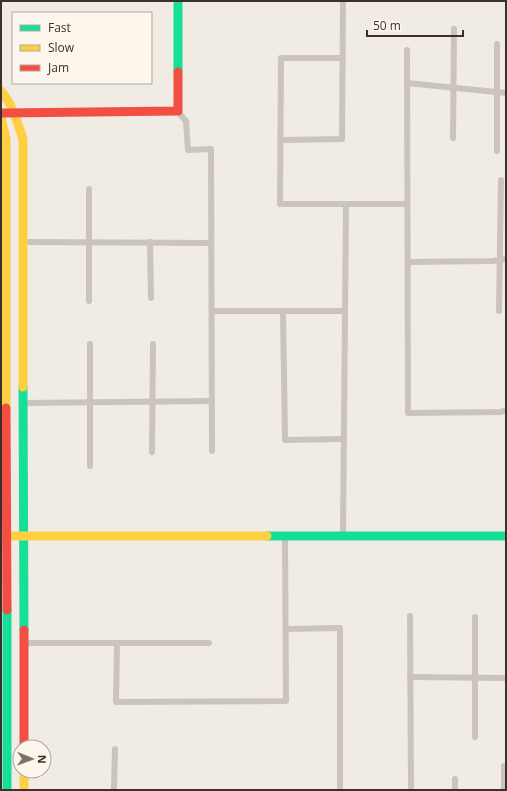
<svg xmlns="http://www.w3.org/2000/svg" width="507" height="791" font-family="'Open Sans',sans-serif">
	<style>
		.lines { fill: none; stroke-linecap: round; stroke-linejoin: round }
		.lane { stroke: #cac4bc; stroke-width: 6 }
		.fast { stroke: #16e098; stroke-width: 9 }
		.slow { stroke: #ffcf43; stroke-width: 9 }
		.jam { stroke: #f24e42; stroke-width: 9 }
	</style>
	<rect width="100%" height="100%" fill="#f0ece4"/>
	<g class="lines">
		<g class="lane">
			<path d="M497 44V151"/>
			<path d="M407 50 408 413 501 412 506 410"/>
			<path d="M342 58H281L280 204H407"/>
			<path d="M407 83 506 93"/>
			<path d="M179 113 186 121 188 150 211 149 212 451"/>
			<path d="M453 138 454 29"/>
			<path d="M280 140 342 139 343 1"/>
			<path d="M89 189V301"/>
			<path d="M25 242 211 243"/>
			<path d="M150 242 151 298"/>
			<path d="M408 262 493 261 506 259"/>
			<path d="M212 311H345"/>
			<path d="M283 311 285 440 344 439"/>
			<path d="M499 311 501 180"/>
			<path d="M24 403 212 401"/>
			<path d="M152 452 153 344"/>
			<path d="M90 466V344"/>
			<path d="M343 535 346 204"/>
			<path d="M410 616 411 790"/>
			<path d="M286 629 340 628V790"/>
			<path d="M26 643H209"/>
			<path d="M117 643 116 702 286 701 285 538"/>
			<path d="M410 677 506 678"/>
			<path d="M475 737V617"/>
			<path d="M504 766V790"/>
			<path d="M455 779V790"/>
			<path d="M114 790 115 749"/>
		</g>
		<g class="fast">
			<path d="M178 1V72"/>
			<path d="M23 387 24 630"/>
			<path d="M267 536H506"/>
			<path d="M7 610V790"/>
		</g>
		<g class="slow">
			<path d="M1 91C13 105 17 122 23 139V387"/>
			<path d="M1 118 6 138V408"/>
			<path d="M13 536H267"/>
			<path d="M24 771V790"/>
		</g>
		<g class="jam">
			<path d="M3 113 178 111V72"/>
			<path d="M6 408 7 610"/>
			<path d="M24 630V747"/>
		</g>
	</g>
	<rect width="507" height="791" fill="none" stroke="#3b312a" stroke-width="4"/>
	<rect x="12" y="12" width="140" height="72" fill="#fcf6ec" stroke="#afa79e"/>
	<rect x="20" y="25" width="20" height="6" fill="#16e098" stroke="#afa79e"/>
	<text x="48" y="32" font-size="12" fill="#3b312a">Fast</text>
	<rect x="20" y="45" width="20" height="6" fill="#ffcf43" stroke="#afa79e"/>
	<text x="48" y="52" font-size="12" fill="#3b312a">Slow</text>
	<rect x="20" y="65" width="20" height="6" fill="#f24e42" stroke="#afa79e"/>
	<text x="48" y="72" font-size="12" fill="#3b312a">Jam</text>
	<g transform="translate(32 759) rotate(91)"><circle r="19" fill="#fcf6ec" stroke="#afa79e"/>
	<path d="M0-3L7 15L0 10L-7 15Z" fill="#7a726b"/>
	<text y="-6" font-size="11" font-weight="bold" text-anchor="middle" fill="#3b312a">N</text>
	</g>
	<path d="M367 30v6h96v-6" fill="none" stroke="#3b312a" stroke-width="2"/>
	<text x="373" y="30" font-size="12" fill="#3b312a" stroke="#fcf6ec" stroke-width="3" paint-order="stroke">50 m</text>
</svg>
